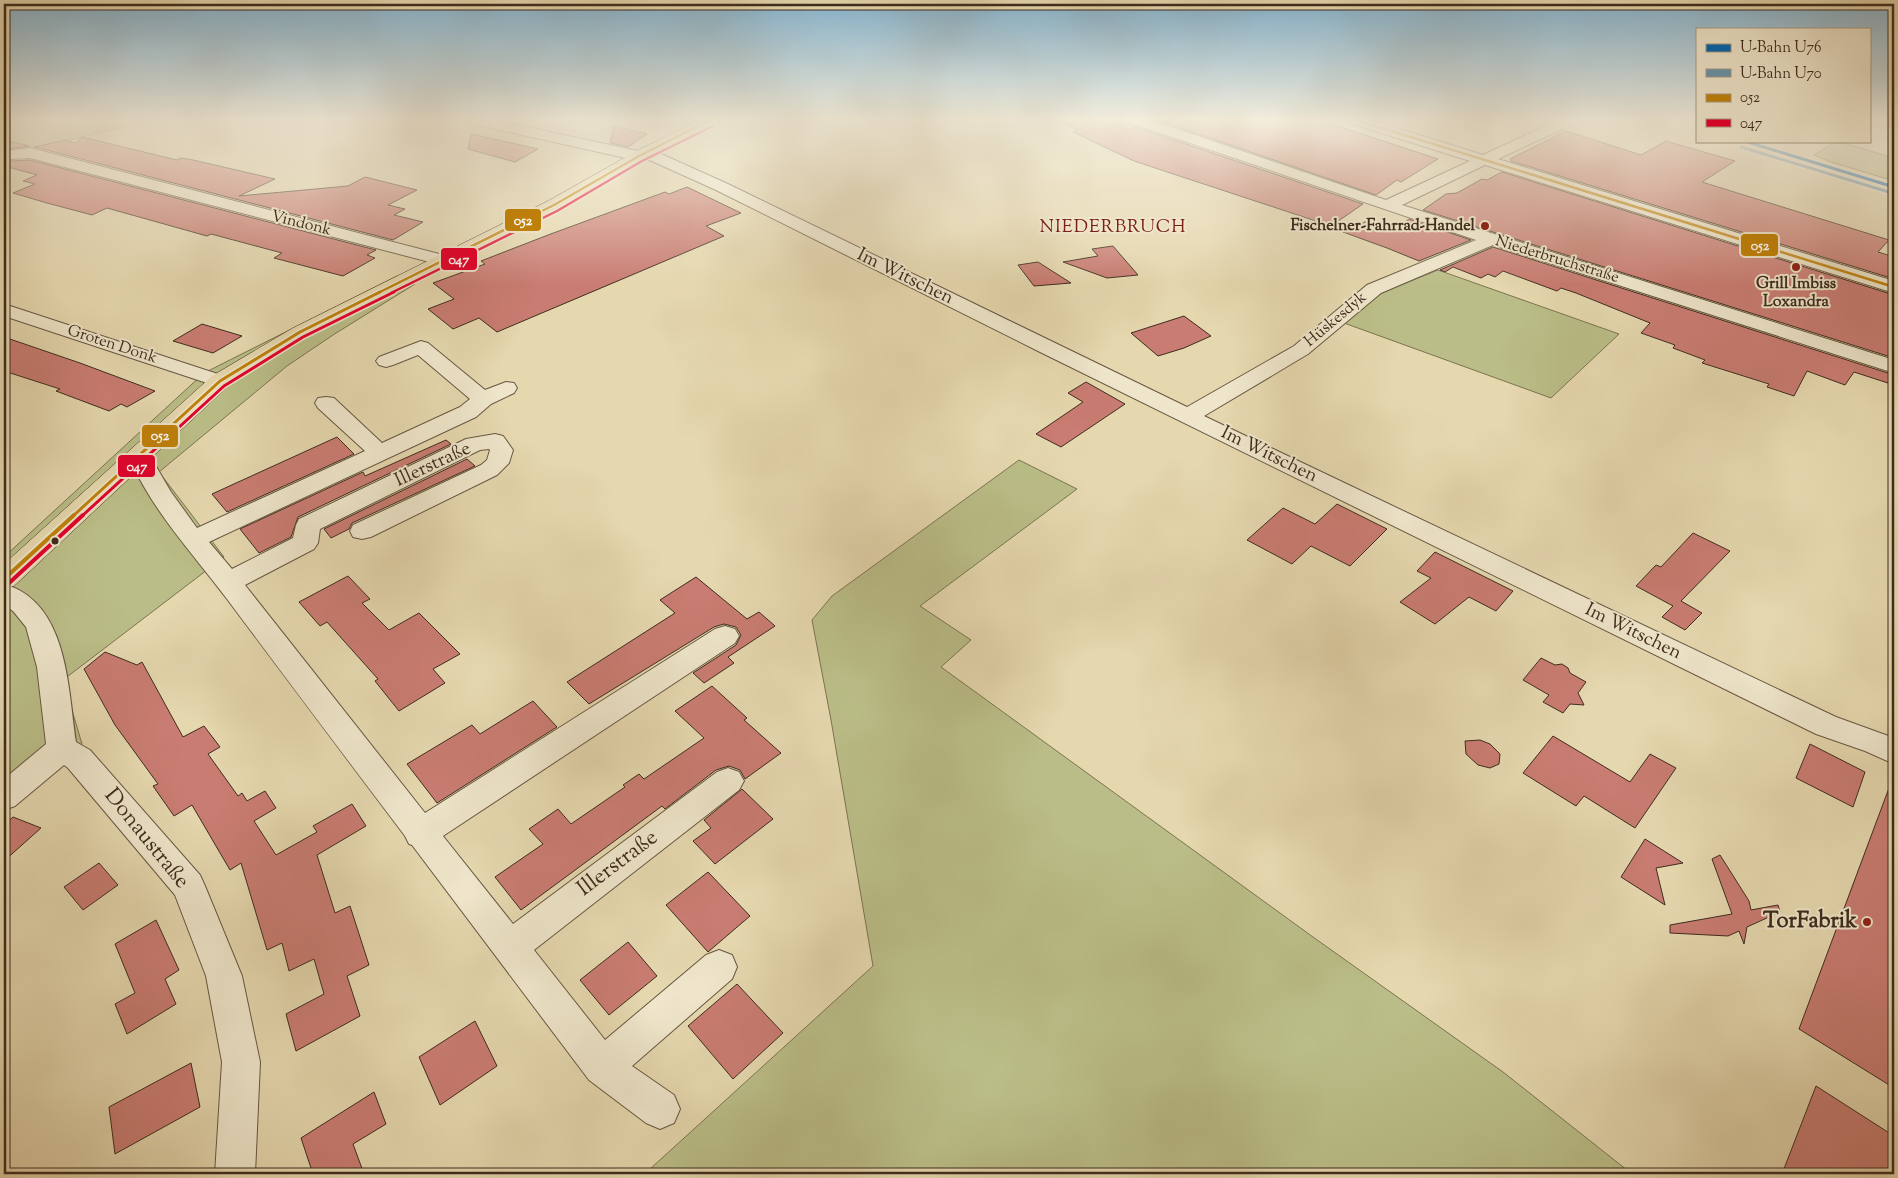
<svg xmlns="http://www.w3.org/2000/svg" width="1898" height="1178" font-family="'Sorts Mill Goudy',serif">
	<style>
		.green { fill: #babd87; stroke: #7c7452 }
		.building { fill: #c97c72; stroke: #3e2c1e }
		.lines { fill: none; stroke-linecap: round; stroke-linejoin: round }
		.minor-casing { stroke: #685742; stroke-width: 2 }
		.major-casing { stroke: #3e2c1e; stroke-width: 1 }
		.minor { fill: #eee5ca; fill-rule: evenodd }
		.major { fill: #e5d7ae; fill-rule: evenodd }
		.bus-1-far2-casing { stroke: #eee5ca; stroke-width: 5 }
		.bus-1-far1-casing { stroke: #eee5ca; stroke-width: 6 }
		.bus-1-casing { stroke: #eee5ca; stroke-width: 8 }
		.bus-2-far2-casing { stroke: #eee5ca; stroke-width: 5 }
		.bus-2-far1-casing { stroke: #eee5ca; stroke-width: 6 }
		.bus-2-casing { stroke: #eee5ca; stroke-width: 8 }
		.bus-1-far2 { stroke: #c08109; stroke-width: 2.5 }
		.bus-1-far1 { stroke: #c08109; stroke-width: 3 }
		.bus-1 { stroke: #c08109; stroke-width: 4 }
		.bus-2-far2 { stroke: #e4002b; stroke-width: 2.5 }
		.bus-2-far1 { stroke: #e4002b; stroke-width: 3 }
		.bus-2 { stroke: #e4002b; stroke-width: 4 }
		.metro-1-casing { stroke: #eee5ca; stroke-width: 5.5 }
		.metro-2-casing { stroke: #eee5ca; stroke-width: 5.5 }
		.metro-1 { stroke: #0063af; stroke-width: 3 }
		.metro-2 { stroke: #6696ac; stroke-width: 3 }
		.poi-dot { fill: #8f2418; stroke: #eee5ca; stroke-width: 2 }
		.bus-dot { fill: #3e2c1e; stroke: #eee5ca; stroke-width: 2 }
		.labels { text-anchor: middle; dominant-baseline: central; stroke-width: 4; stroke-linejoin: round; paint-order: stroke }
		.far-street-label { font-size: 16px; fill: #3e2c1e; stroke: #eee5ca }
		.far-poi-label { font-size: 16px; font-weight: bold; fill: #3e2c1e; stroke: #eee5ca; text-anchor: end }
		.far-quarter-label { font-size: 18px; letter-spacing: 1px; fill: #7a1f14; stroke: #eee5ca }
		.street-label { font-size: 19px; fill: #3e2c1e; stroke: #eee5ca }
		.near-street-label { font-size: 22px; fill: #3e2c1e; stroke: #eee5ca }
		.near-poi-label { font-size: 22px; font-weight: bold; fill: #3e2c1e; stroke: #eee5ca; text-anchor: end }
		.line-badge { stroke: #eee5ca; stroke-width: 2 }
		.badge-label { font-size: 14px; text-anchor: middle; font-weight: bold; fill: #fff }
	</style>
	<rect width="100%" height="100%" fill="#e5d7ae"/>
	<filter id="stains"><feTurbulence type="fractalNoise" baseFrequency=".004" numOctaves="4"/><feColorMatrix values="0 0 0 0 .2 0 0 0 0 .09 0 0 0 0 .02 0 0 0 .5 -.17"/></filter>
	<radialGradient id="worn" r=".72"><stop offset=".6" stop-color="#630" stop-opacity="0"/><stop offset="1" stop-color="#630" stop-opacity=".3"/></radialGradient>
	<g class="green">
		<path d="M4 120H155L4 155Z"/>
		<path d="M1837 141 1894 158V181L1831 162 1814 155Z"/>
		<path d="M1438 270 1619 334 1551 398 1344 323 1381 293Z"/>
		<path d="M397 276 415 284 333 335 287 366 159 472 224 557 63 680 82 744 4 807V557L204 373Z"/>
		<path d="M1019 460 1077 489 920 606 971 640 941 667 1313 937 1503 1072 1632 1174H654L650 1169 873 966 831 720 812 620 832 596Z"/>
	</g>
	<g class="building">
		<path d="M1056 120H1127L1130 125 1363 204 1331 226 1134 161 1073 132 1078 130Z"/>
		<path d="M1157 120H1319L1438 159 1401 182 1397 180 1376 195Z"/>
		<path d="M614 126 647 134 628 147 610 143Z"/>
		<path d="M1566 131 1641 155 1666 141 1735 161 1702 182 1889 240 1878 252 1894 257V279L1511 161 1510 159Z"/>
		<path d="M471 134 538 149 515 162 468 149Z"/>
		<path d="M82 137 177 160 181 158 193 160 275 179 239 196 348 186 365 177 417 190 388 205 405 209 394 215 423 222 393 240 35 147 66 140 76 143Z"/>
		<path d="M4 140 29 146 6 149 4 151Z"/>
		<path d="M4 157 11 161 30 160 376 250 367 255 375 258 343 276 274 258 282 253 211 234 207 236 107 208 92 215 47 203 13 193 35 184 23 181 37 175 4 166Z"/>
		<path d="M1502 172 1894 295V358L1423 210 1446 194 1457 193 1482 179 1487 180Z"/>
		<path d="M687 187 741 213 706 226 724 236 497 332 479 318 453 329 428 309 454 299 433 283 485 264 481 261 548 235 665 192 669 194Z"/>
		<path d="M1409 219 1471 240 1419 261 1387 248 1343 232 1367 221 1394 230Z"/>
		<path d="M1113 246 1138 275 1107 278 1063 262 1098 256 1092 249Z"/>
		<path d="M1493 247 1894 375V385L1854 372 1845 385 1807 371 1794 396 1767 387 1769 384 1702 363 1705 360 1673 348 1675 345 1641 333 1650 323 1576 293 1561 288 1557 291 1503 271 1495 277 1488 274 1481 278 1453 267 1445 272 1440 270Z"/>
		<path d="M1038 262 1071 283 1034 286 1018 265Z"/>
		<path d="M1184 316 1211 336 1184 348 1158 356 1131 333Z"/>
		<path d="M202 324 242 336 213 353 173 341Z"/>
		<path d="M4 337 80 363 155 391 127 407 121 404 109 411 56 391 60 389 4 371Z"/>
		<path d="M1086 382 1125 404 1061 447 1036 434 1083 402 1068 393Z"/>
		<path d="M337 437 354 454 227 512 212 494Z"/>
		<path d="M446 440 451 444 298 517 291 537 259 553 240 529 363 472 365 476Z"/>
		<path d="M467 459 475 466 352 523 349 529 331 538 324 529Z"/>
		<path d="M1337 504 1387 529 1350 566 1311 546 1292 564 1247 540 1283 508 1315 524Z"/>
		<path d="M1693 533 1730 551 1681 601 1702 613 1685 630 1662 617 1673 606 1636 586 1656 565 1661 567Z"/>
		<path d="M1435 552 1513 591 1496 611 1469 597 1435 624 1400 602 1431 578 1417 571Z"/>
		<path d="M348 576 370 599 362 603 389 630 419 613 460 654 433 669 445 683 399 711 375 681 378 679 327 622 320 626 299 602Z"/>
		<path d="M696 577 747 619 759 612 775 626 728 657 734 663 704 683 693 673 736 645 741 635 736 627 724 624 714 627 589 704 567 682 675 613 660 600Z"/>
		<path d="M105 652 137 665 142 662 183 737 204 726 220 747 208 754 238 796 242 793 247 801 265 791 276 808 254 821 276 855 317 832 313 826 352 804 366 826 317 855 335 913 350 906 369 965 347 976 360 1016 296 1051 286 1014 324 994 314 959 289 971 282 943 267 950 241 863 230 870 192 805 174 816 153 786 158 784 115 725 84 669Z"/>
		<path d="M1541 658 1555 665 1562 664 1568 668 1570 673 1586 682 1578 693 1584 705 1570 704 1563 713 1543 702 1549 695 1523 680Z"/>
		<path d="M712 686 747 718 744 720 781 753 745 779 740 770 729 766 716 770 665 809 662 806 521 910 495 877 543 844 529 829 558 809 571 824 625 787 623 785 639 774 644 779 704 738 675 711Z"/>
		<path d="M533 701 557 727 437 803 407 764 472 725 480 734Z"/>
		<path d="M1553 736 1630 782 1650 754 1676 768 1635 828 1584 796 1576 806 1523 773Z"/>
		<path d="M1480 740 1490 744 1500 754 1499 764 1490 768 1478 765 1466 754 1465 741Z"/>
		<path d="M1810 744 1865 772 1853 807 1796 778Z"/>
		<path d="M1892 780 1894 781V1088L1799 1029Z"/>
		<path d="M742 789 773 819 715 864 693 841 711 828 704 820Z"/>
		<path d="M13 817 41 828 4 861V825Z"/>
		<path d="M1645 839 1683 863 1656 868 1665 905 1621 877Z"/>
		<path d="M1720 855 1749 901 1751 910 1778 905 1780 912 1747 927 1744 944 1739 931 1728 936 1670 933V925L1732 914 1712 859Z"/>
		<path d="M99 863 118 885 83 910 64 887Z"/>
		<path d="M708 872 750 916 708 952 666 905Z"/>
		<path d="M156 920 179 970 165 979 176 1004 127 1034 115 1004 135 993 115 944Z"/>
		<path d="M628 942 657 976 609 1015 580 980Z"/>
		<path d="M737 984 783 1033 733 1079 688 1026Z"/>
		<path d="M475 1021 497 1066 440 1105 419 1057Z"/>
		<path d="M191 1063 200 1107 115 1154 109 1107Z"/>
		<path d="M1816 1086 1894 1136V1174H1782Z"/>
		<path d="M374 1092 386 1124 353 1144 364 1174H313L301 1138Z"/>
	</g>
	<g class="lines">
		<defs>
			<g id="minor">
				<path d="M466 120H494L638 151 645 147 650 149 728 184 1187 407 1294 346 1367 285 1476 240 1131 123 1129 120H1151L1386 200 1470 161 1350 123 1348 120H1371L1483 155 1558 120H1577L1575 123 1498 159 1894 281V293L1485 165 1402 205 1894 360V373L1493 245 1381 293 1308 354 1204 416 1836 717 1894 738V764L1865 751 1816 734 1038 351 716 190 645 158 639 161 473 124 468 123Z"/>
				<path d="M1873 120H1894V129L1875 123Z"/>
				<path d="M30 148 451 257 454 261 451 265 445 266 30 158 11 159 4 155 6 151Z"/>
				<path d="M4 304 227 377 231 381 227 385 220 387 213 385 4 316Z"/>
				<path d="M421 341 428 343 485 390 506 382 514 383 517 388 514 393 491 404 476 417 209 542 232 569 293 538 296 525 299 519 466 439 495 434 503 436 513 450 509 463 497 475 371 537 362 539 353 537 350 531 353 525 481 465 487 460 490 450 489 449 480 450 320 529 318 543 314 549 245 585 425 813 715 629 725 626 735 629 739 636 735 643 443 836 513 924 717 772 728 768 739 772 744 781 739 790 534 950 605 1040 706 955 719 950 732 955 737 967 732 979 632 1066 674 1095 680 1109 674 1123 660 1129 646 1123 589 1080 412 845 409 844 405 836C345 757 286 678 227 599 194 555 157 516 133 466L127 464 123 459 127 454 135 452 150 456 171 492 197 528 365 451 318 408 315 403 318 398 326 397 334 398 382 443 460 407 470 399 418 355 393 365 386 367 379 365 376 361 379 357Z"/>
				<path d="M4 584C68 602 68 688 76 742L90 750 200 875 205 886 242 976 260 1062 255 1174H215L222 1062 206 976 175 895 68 768 64 765 15 806 4 810V779L46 744 37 667 26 627 13 611 4 605Z"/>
			</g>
			<path id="major" d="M698 120H718L715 123 645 159 560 209 307 336 228 386 14 586 4 588V564L212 376 293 328 548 201 633 153Z"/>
		</defs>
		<use href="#minor" class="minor-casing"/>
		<use href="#major" class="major-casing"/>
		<use href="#minor" class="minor"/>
		<use href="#major" class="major"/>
		<defs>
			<g id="bus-1-far2">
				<path d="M1356 120 1894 287"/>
				<path d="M378 293 554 205 639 156 710 120"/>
			</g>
			<path id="bus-1-far1" d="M73 516 220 381 300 332 380 292"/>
			<path id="bus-1" d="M4 579 74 515"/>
			<path id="bus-2-far2" d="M391 293 557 211 642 161 713 126"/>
			<path id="bus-2-far1" d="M82 516 224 386 303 337 394 292"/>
			<path id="bus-2" d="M8 584 83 515"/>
		</defs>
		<use href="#bus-1-far2" class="bus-1-far2-casing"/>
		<use href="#bus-1-far1" class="bus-1-far1-casing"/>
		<use href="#bus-1" class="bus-1-casing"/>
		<use href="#bus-2-far2" class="bus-2-far2-casing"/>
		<use href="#bus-2-far1" class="bus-2-far1-casing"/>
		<use href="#bus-2" class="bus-2-casing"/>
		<use href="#bus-1-far2" class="bus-1-far2"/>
		<use href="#bus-1-far1" class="bus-1-far1"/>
		<use href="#bus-1" class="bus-1"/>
		<use href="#bus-2-far2" class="bus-2-far2"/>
		<use href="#bus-2-far1" class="bus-2-far1"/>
		<use href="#bus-2" class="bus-2"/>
		<defs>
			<path id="metro-1" d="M1744 141 1894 187"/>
			<path id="metro-2" d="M1741 147 1892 193"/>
		</defs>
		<use href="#metro-1" class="metro-1-casing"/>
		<use href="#metro-2" class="metro-2-casing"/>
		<use href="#metro-1" class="metro-1"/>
		<use href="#metro-2" class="metro-2"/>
	</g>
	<linearGradient id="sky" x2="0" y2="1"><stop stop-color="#87b6d2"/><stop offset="0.42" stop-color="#f3eddb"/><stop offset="1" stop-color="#f3eddb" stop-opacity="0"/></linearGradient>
	<rect width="1898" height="285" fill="url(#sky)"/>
	<g class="poi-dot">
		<circle cx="1485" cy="226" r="5"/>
		<circle cx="1796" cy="267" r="5"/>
		<circle cx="1867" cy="922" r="5"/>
	</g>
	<circle class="bus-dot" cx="55" cy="541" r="4.5"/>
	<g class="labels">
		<g class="far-street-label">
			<text transform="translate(301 224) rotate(14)">Vindonk</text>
			<text transform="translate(1557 260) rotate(17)">Niederbruchstraße</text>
			<text transform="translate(1336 320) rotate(-40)">Hüskesdyk</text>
			<text transform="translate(112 345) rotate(18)">Groten Donk</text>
		</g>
		<g class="far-poi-label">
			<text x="1475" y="226">Fischelner-Fahrrad-Handel</text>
			<text x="1796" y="284" text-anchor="middle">Grill Imbiss<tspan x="1796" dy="18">Loxandra</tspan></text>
		</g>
		<g class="far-quarter-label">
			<text x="1113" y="228">NIEDERBRUCH</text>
		</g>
		<g class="street-label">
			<text transform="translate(905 277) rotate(26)">Im Witschen</text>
			<text transform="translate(1269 455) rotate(26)">Im Witschen</text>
			<text transform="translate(433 465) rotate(-25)">Illerstraße</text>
			<text transform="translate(1633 632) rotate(26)">Im Witschen</text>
		</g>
		<g class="near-street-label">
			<text transform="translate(146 839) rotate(51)">Donaustraße</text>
			<text transform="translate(618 864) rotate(-37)">Illerstraße</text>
		</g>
		<g class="near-poi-label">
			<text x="1857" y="922">TorFabrik</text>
		</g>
	</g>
	<g class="line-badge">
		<rect x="504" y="208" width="38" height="24" rx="5" fill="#c08109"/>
		<rect x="1740" y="233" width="39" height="24" rx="5" fill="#c08109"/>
		<rect x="440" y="247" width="38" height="24" rx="5" fill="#e4002b"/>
		<rect x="141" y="424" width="38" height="24" rx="5" fill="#c08109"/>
		<rect x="117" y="454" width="39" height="24" rx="5" fill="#e4002b"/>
	</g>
	<g class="badge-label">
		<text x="523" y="225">052</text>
		<text x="1760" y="250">052</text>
		<text x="459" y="264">047</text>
		<text x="160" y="440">052</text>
		<text x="137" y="471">047</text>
	</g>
	<rect width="1898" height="1178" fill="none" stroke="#e5d7ae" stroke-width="20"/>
	<rect x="5" y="5" width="1888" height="1168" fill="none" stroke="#3e2c1e" stroke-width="2.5"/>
	<rect x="10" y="10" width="1878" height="1158" fill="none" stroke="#3e2c1e"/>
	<rect x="1696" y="28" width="175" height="115" fill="#eee5ca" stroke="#a89b85"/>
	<rect x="1706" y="44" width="25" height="8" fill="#0063af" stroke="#a89b85"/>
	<text x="1740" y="52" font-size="15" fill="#3e2c1e">U-Bahn U76</text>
	<rect x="1706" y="69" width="25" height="8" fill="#6696ac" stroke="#a89b85"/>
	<text x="1740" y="78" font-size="15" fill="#3e2c1e">U-Bahn U70</text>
	<rect x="1706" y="94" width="25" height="8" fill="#c08109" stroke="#a89b85"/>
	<text x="1740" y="102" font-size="15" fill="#3e2c1e">052</text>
	<rect x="1706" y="119" width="25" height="8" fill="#e4002b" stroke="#a89b85"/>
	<text x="1740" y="128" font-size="15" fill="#3e2c1e">047</text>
	<rect width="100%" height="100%" filter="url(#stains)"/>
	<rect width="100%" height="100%" fill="url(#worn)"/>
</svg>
